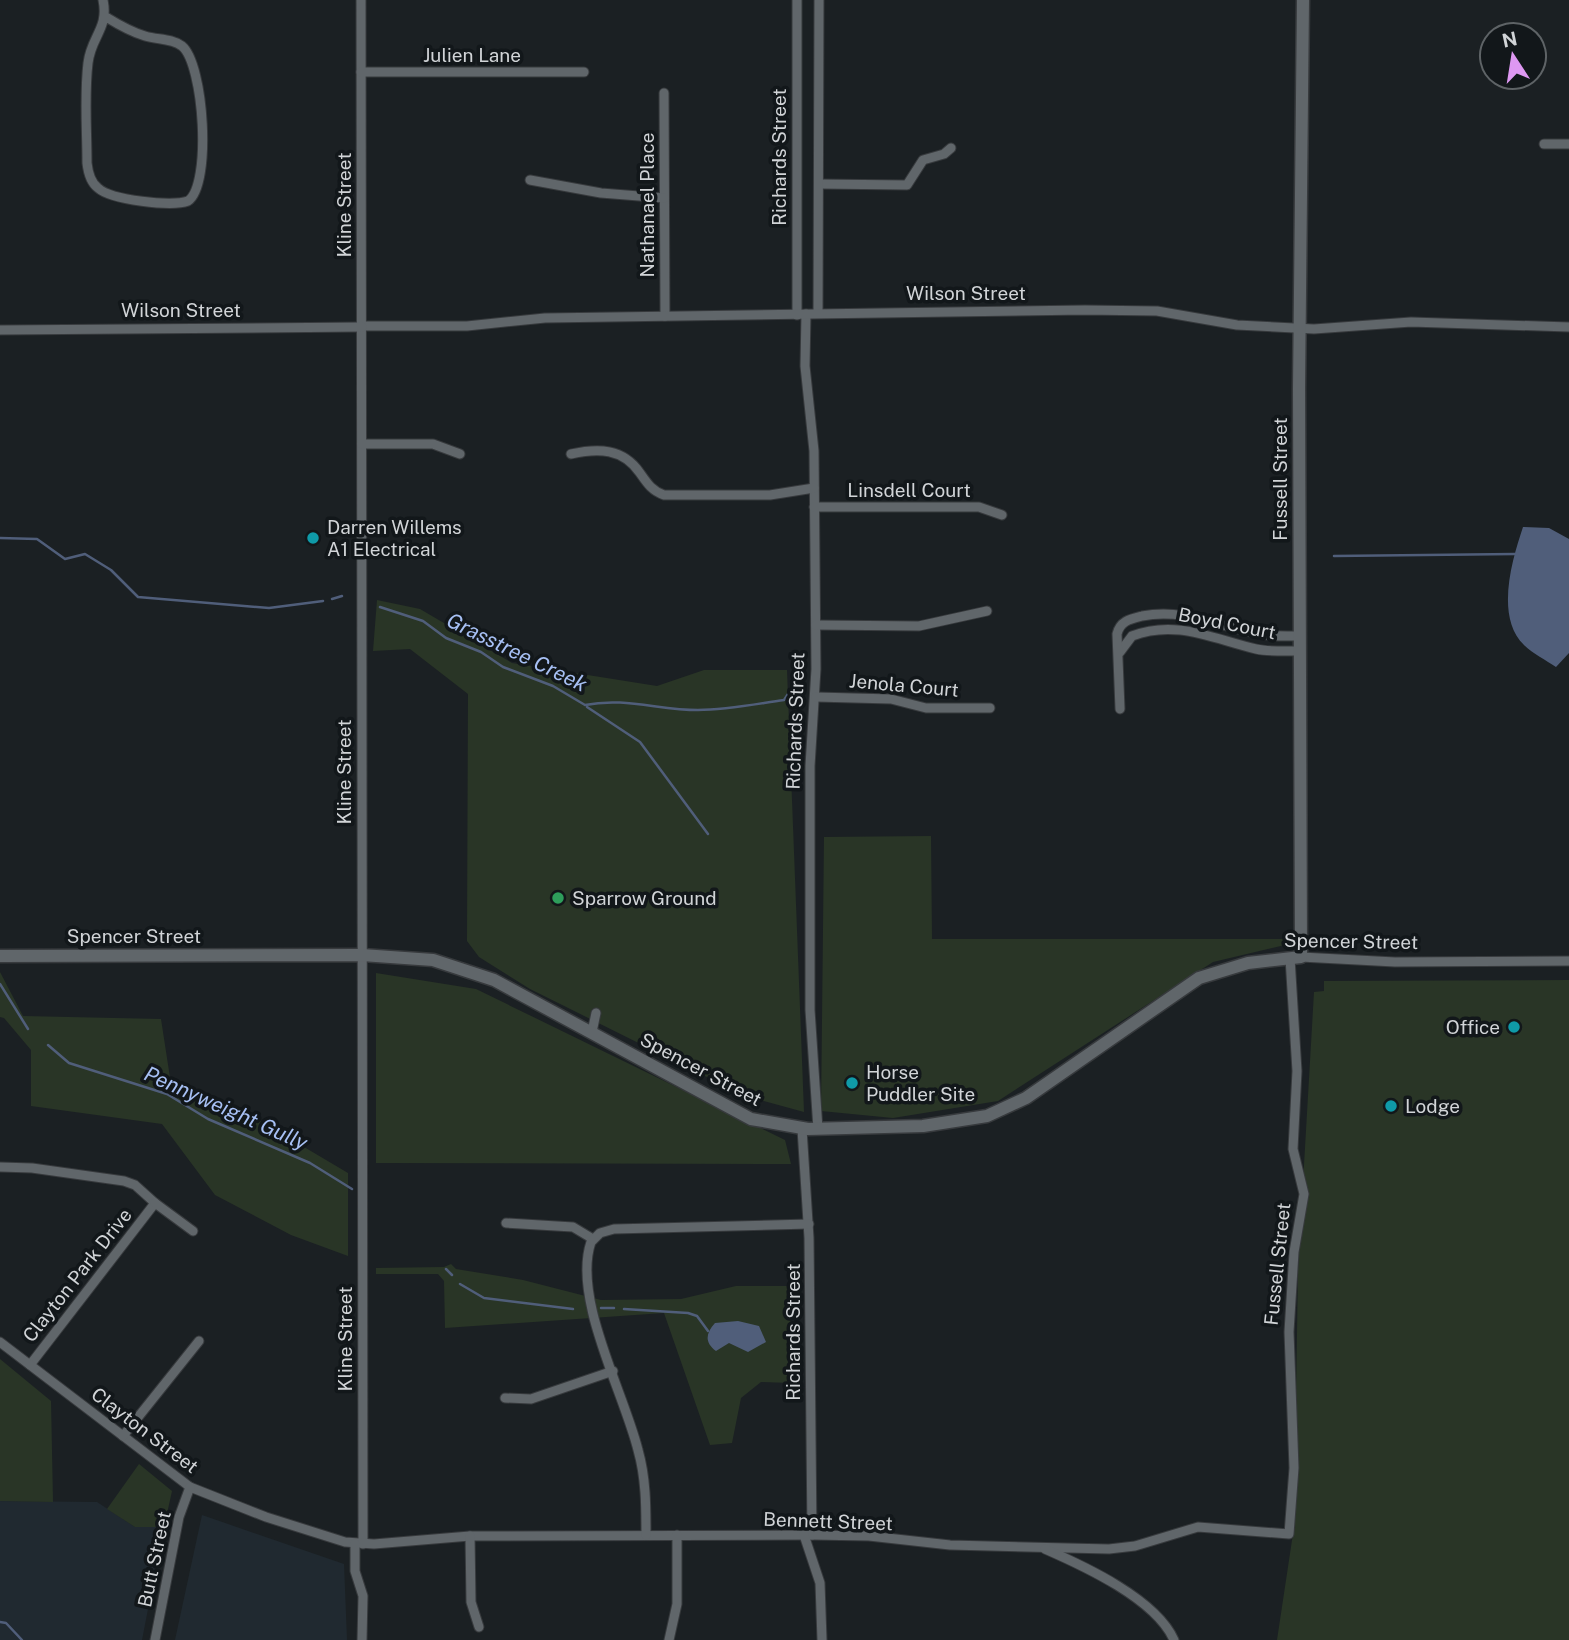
<svg xmlns="http://www.w3.org/2000/svg" width="1569" height="1640" font-family="'Public Sans',sans-serif">
	<style>
		.built { fill: #202930 }
		.green { fill: #293526 }
		.water { fill: #505e7a }
		.lines { fill: none; stroke-linecap: round; stroke-linejoin: round }
		.stream { stroke: #505e7a; stroke-width: 2.5 }
		.street-casing { stroke: #373a3d; stroke-width: 11 }
		.secondary-casing { stroke: #373a3d; stroke-width: 15 }
		.street { stroke: #60666a; stroke-width: 9 }
		.secondary { stroke: #60666a; stroke-width: 12 }
		.culture-dot { fill: #0f9aa8; stroke: #12171a; stroke-width: 2.5 }
		.leisure-dot { fill: #2e9e5b; stroke: #12171a; stroke-width: 2.5 }
		.labels { text-anchor: middle; dominant-baseline: central; stroke-width: 7; stroke-linejoin: round; paint-order: stroke }
		.street-label { font-size: 19px; fill: #d1d4d7; stroke: #12171a }
		.poi-label { font-size: 19px; fill: #d1d4d7; stroke: #12171a; text-anchor: start }
		.water-label { font-size: 21px; font-style: italic; fill: #a7c0f4; stroke: #12171a }
	</style>
	<rect width="100%" height="100%" fill="#1b2023"/>
	<g class="built">
		<path d="M0 1501 97 1502 135 1527H164L142 1640H0Z"/>
		<path d="M202 1515 344 1564 347 1640H175Z"/>
	</g>
	<g class="green">
		<path d="M377 600 420 609 512 663 657 686 704 670H787L804 1112 745 1096 530 989 479 957 467 941 468 694 410 649 373 651Z"/>
		<path d="M931 836 932 939H1285V945L1213 962 998 1101 893 1118 821 1111 824 837Z"/>
		<path d="M0 972 23 1016 161 1019 171 1084 287 1132H299V1144L348 1173V1256L291 1235 215 1195 162 1124 31 1106V1050L4 1018 0 1017Z"/>
		<path d="M376 973 476 989 785 1140 791 1164 376 1163Z"/>
		<path d="M1569 980V1640H1277L1294 1527 1298 1269 1314 992 1324 991V981Z"/>
		<path d="M451 1264 456 1269 523 1280 601 1300 681 1299 736 1286H790L791 1383 761 1382 741 1398 732 1443 710 1445 664 1313 445 1328 444 1281 438 1274H376V1268L444 1267Z"/>
		<path d="M0 1359 51 1401 53 1502 0 1501Z"/>
		<path d="M139 1464 172 1491 164 1527H135L107 1509Z"/>
	</g>
	<g class="water">
		<path d="M1523 527 1549 528 1569 539V653L1556 667C1546 660 1533 654 1524 645 1495 617 1512 560 1523 527Z"/>
		<path d="M738 1321 759 1326 766 1342 748 1352 729 1343 716 1351C704 1342 706 1333 715 1323Z"/>
	</g>
	<g class="lines">
		<g class="stream">
			<path d="M0 538 37 539 65 559 85 554 111 570 138 597 269 608 323 601"/>
			<path d="M1334 556 1515 554"/>
			<path d="M332 599 342 596"/>
			<path d="M380 607 423 621 446 638 481 652 503 667 553 686 585 705C624 697 659 710 698 710 727 710 756 704 784 700L798 679"/>
			<path d="M587 707 640 742 708 834"/>
			<path d="M0 984 28 1029"/>
			<path d="M48 1045 69 1063 167 1094 208 1119 310 1163 352 1189"/>
			<path d="M446 1269 452 1275"/>
			<path d="M460 1284 484 1298 573 1309"/>
			<path d="M601 1308H614"/>
			<path d="M624 1309 688 1313 697 1316 708 1331"/>
			<path d="M0 1622 6 1623 22 1640"/>
		</g>
		<defs>
			<g id="street">
				<path d="M103 0C109 29 91 36 88 63 84 96 87 130 87 163 88 172 90 182 98 188 111 200 172 207 188 201 212 185 204 64 182 46 171 38 158 40 145 36 131 32 119 25 106 17"/>
				<path d="M361 0 363 1544"/>
				<path d="M797 0V315"/>
				<path d="M361 72H584"/>
				<path d="M664 93 665 316"/>
				<path d="M1544 144H1569"/>
				<path d="M530 180 601 193 664 198"/>
				<path d="M819 184 907 185 923 160 944 154 951 148"/>
				<path d="M818 313 819 0"/>
				<path d="M806 314 805 366 814 451 816 669 810 766V1010L818 1129"/>
				<path d="M362 326H467L545 318 1085 310 1157 311 1237 325 1314 329 1411 322 1569 327"/>
				<path d="M0 330 362 327"/>
				<path d="M362 444H433L460 454"/>
				<path d="M571 454C598 448 623 448 640 473 647 483 652 491 664 495H770L814 488"/>
				<path d="M814 507H979L1002 515"/>
				<path d="M816 625 919 626 987 611"/>
				<path d="M1120 652 1132 636C1176 619 1213 639 1256 649 1270 652 1285 651 1300 651"/>
				<path d="M816 697 891 699 926 708H990"/>
				<path d="M1120 709 1117 634C1120 621 1130 619 1142 616 1186 608 1219 627 1261 634 1274 637 1287 636 1300 636"/>
				<path d="M1301 957 1395 962 1569 961"/>
				<path d="M592 1032 596 1013"/>
				<path d="M802 1129 809 1238 812 1535"/>
				<path d="M0 1167 32 1168 124 1181 135 1185 155 1203 30 1365"/>
				<path d="M155 1203 193 1231"/>
				<path d="M506 1223 573 1227 593 1239"/>
				<path d="M0 1342 190 1487 266 1517 345 1542 374 1544 470 1536 812 1535 869 1536 950 1545 1109 1549 1135 1546 1198 1527 1289 1534 1294 1468 1289 1332 1294 1252 1304 1194 1293 1149 1297 1071 1290 958"/>
				<path d="M505 1398 531 1399 613 1371"/>
				<path d="M123 1436 199 1341"/>
				<path d="M646 1535C646 1506 646 1478 638 1450 624 1393 572 1298 591 1242L600 1233 614 1229 809 1224"/>
				<path d="M804 1535 820 1583 822 1640"/>
				<path d="M470 1536 471 1602 479 1627"/>
				<path d="M355 1544V1571L363 1596 362 1640"/>
				<path d="M1045 1549C1084 1566 1156 1599 1174 1640"/>
				<path d="M155 1640 179 1517 190 1487"/>
				<path d="M669 1640 677 1604V1535"/>
			</g>
			<path id="secondary" d="M0 956 362 955 433 960 494 980 751 1119 808 1129 923 1126 987 1116 1026 1098 1199 978 1248 963 1301 957 1299 389 1303 0"/>
		</defs>
		<use href="#street" class="street-casing"/>
		<use href="#secondary" class="secondary-casing"/>
		<use href="#street" class="street"/>
		<use href="#secondary" class="secondary"/>
	</g>
	<g class="culture-dot">
		<circle cx="313" cy="538" r="7"/>
		<circle cx="1514" cy="1027" r="7"/>
		<circle cx="852" cy="1083" r="7"/>
		<circle cx="1391" cy="1106" r="7"/>
	</g>
	<circle class="leisure-dot" cx="558" cy="898" r="7"/>
	<g class="labels">
		<g class="street-label">
			<text x="472" y="55">Julien Lane</text>
			<text transform="translate(779 157) rotate(-90)">Richards Street</text>
			<text transform="translate(344 205) rotate(-90)">Kline Street</text>
			<text transform="translate(647 205) rotate(-90)">Nathanael Place</text>
			<text x="966" y="293">Wilson Street</text>
			<text x="181" y="310">Wilson Street</text>
			<text transform="translate(1280 479) rotate(-90)">Fussell Street</text>
			<text x="909" y="490">Linsdell Court</text>
			<text transform="translate(1227 623) rotate(11)">Boyd Court</text>
			<text transform="translate(904 685) rotate(5)">Jenola Court</text>
			<text transform="translate(795 721) rotate(-88)">Richards Street</text>
			<text transform="translate(344 772) rotate(-90)">Kline Street</text>
			<text x="134" y="936">Spencer Street</text>
			<text transform="translate(1351 941) rotate(1)">Spencer Street</text>
			<text transform="translate(701 1069) rotate(28)">Spencer Street</text>
			<text transform="translate(1277 1264) rotate(-84)">Fussell Street</text>
			<text transform="translate(77 1275) rotate(-52)">Clayton Park Drive</text>
			<text transform="translate(793 1332) rotate(-90)">Richards Street</text>
			<text transform="translate(345 1339) rotate(-90)">Kline Street</text>
			<text transform="translate(145 1430) rotate(37)">Clayton Street</text>
			<text transform="translate(828 1521) rotate(2)">Bennett Street</text>
			<text transform="translate(154 1559) rotate(-78)">Butt Street</text>
		</g>
		<g class="poi-label">
			<text x="327" y="527">Darren Willems<tspan x="327" dy="22">A1 Electrical</tspan></text>
			<text x="572" y="898">Sparrow Ground</text>
			<text x="1500" y="1027" text-anchor="end">Office</text>
			<text x="866" y="1072">Horse<tspan x="866" dy="22">Puddler Site</tspan></text>
			<text x="1405" y="1106">Lodge</text>
		</g>
		<g class="water-label">
			<text transform="translate(517 652) rotate(26)">Grasstree Creek</text>
			<text transform="translate(226 1108) rotate(24)">Pennyweight Gully</text>
		</g>
	</g>
	<g transform="translate(1513 56) rotate(348)"><circle r="33" fill="#12171a" stroke="#5e6366" stroke-width="2"/>
	<path d="M0-5L12 26L0 18L-12 26Z" fill="#de98f2"/>
	<text y="-10" font-size="19" font-weight="bold" text-anchor="middle" fill="#d1d4d7">N</text>
	</g>
</svg>
